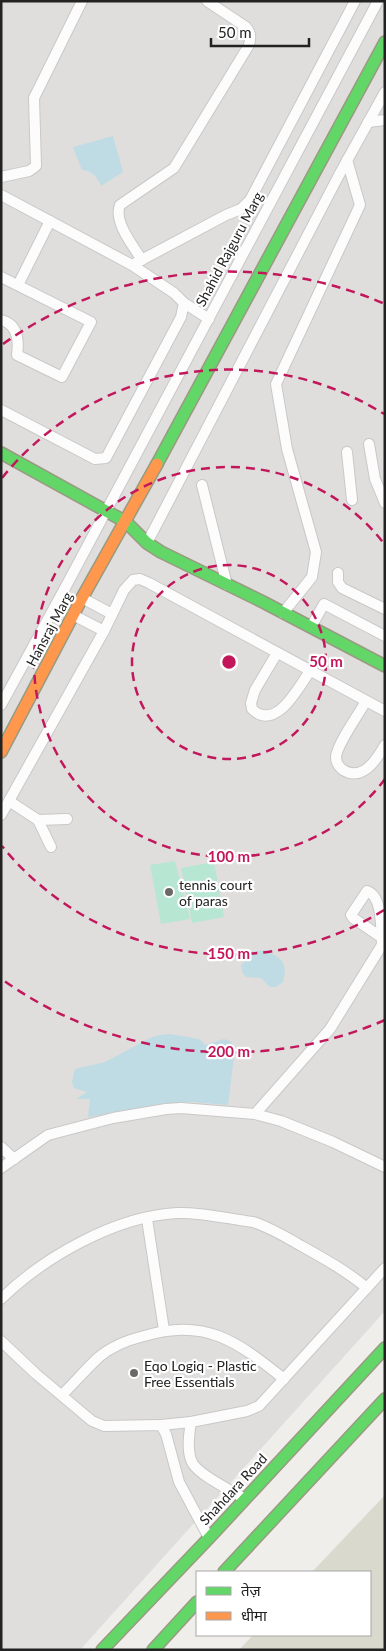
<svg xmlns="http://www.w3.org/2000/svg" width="386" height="1651" font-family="Lato,'Noto Sans Devanagari',sans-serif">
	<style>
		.residential { fill: #dfdedc }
		.construction { fill: #d9d9cd }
		.pitch { fill: #b7e6d2 }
		.water { fill: #bfdbe3 }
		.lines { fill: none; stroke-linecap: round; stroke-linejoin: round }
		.street-casing { stroke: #c9c8c7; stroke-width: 12 }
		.fast-casing { stroke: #999a82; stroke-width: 14 }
		.slow-casing { stroke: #999a82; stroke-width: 14 }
		.street { stroke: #fdfcfc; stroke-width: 10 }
		.fast { stroke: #63d668; stroke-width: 11 }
		.slow { stroke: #ff974d; stroke-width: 11 }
		.ring { fill: none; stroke: #c2185b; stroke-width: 2.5; stroke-dasharray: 9 6 }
		.poi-dot { fill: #6a6968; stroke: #fff; stroke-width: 2 }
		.labels { text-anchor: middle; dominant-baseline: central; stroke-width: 4.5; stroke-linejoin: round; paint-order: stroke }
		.street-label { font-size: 14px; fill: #222; stroke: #fff }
		.poi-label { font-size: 14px; fill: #222; stroke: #fff; text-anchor: start }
		.centre { fill: #c2185b; stroke: #fff; stroke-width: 2.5 }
		.ring-label { font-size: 15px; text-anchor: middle; font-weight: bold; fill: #c2185b; stroke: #fff; stroke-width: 4.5; stroke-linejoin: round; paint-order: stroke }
	</style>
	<rect width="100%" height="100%" fill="#f0eeeb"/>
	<path class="residential" d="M1 1H385V1311L80 1650H1Z"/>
	<path class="construction" d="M385 1495V1650H239L253 1635H370V1572H312Z"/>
	<g class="pitch">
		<path d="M175 861 190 919 161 924 150 865Z"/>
		<path d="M214 862 224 917 192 923 181 868Z"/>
	</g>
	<g class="water">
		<path d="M113 136 123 172 101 186C97 177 93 171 82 170L73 147Z"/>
		<path d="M265 950C282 959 288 961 283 982L276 987H270L261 978 247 977 243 974 241 966 251 952Z"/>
		<path d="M170 1034 199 1039 206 1045 224 1039 232 1042 234 1050V1057L228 1105 192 1102 171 1104 88 1117 90 1099H76L87 1092 74 1088 72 1082 75 1069 105 1062 152 1037 160 1035Z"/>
	</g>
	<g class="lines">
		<defs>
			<g id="street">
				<path d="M368 122 385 120"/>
				<path d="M1 177 29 171 36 166 34 98 82 1"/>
				<path d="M1 195 132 265 174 293 184 303 181 317 106 458 95 459 1 410"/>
				<path d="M142 260C133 246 113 221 120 205L174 168 249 45C251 37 251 33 246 27L207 1"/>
				<path d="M132 265 226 215 241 209 250 200 355 1"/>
				<path d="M1 277 91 322 62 377 17 355C19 341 18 324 1 320"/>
				<path d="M18 285 50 221"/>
				<path d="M184 303 209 319"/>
				<path d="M369 444 375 479 385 503"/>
				<path d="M347 452 352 500"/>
				<path d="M202 485 227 585"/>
				<path d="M147 543 339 175 385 92"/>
				<path d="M338 573V582L342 588 385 609"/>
				<path d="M82 598 112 614"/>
				<path d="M283 613 312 577 316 552 287 449 276 384 360 205 347 160"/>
				<path d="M73 615 104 631"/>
				<path d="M311 627 324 604 385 636"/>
				<path d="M277 653 255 690 251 703 252 709C276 732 298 688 310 671"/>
				<path d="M366 701C359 714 337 744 336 757 336 762 339 767 343 770 363 782 377 759 385 745"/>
				<path d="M1 705 65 588 378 1"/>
				<path d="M9 801 38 820 51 847"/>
				<path d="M1 815 104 631 124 590 133 580 140 579 149 583 385 711"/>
				<path d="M38 820 67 819"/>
				<path d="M255 1114 330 1029 382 945C381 931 383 896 367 891L351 915 353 918 381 937"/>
				<path d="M1 1147 14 1159"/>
				<path d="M1 1168 48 1135 113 1118 166 1109 181 1108 255 1114 281 1121 333 1142 385 1167"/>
				<path d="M147 1219 164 1330"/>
				<path d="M1 1299C44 1257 116 1216 177 1213 202 1212 228 1219 253 1222 269 1227 284 1236 298 1244 323 1258 345 1270 367 1288"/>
				<path d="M1 1341 36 1374 92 1421 104 1426 161 1425 166 1434 179 1482 209 1538"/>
				<path d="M62 1395C74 1383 86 1369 99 1357 112 1346 128 1340 144 1336 205 1317 238 1342 284 1379"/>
				<path d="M161 1425 191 1422"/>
				<path d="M245 1499C231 1490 202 1477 193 1464 186 1453 189 1434 191 1422L247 1411 259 1406 385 1268"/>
			</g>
			<g id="fast">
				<path d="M1 453 126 522 147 543 161 552 263 602 385 666"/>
				<path d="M157 464 385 42"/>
				<path d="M224 1572 385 1399"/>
				<path d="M102 1650 209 1538 385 1348"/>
				<path d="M153 1650 197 1602"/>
			</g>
			<path id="slow" d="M1 752 82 598 157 464"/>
		</defs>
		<use href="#street" class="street-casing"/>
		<use href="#fast" class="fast-casing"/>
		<use href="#slow" class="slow-casing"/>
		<use href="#street" class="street"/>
		<use href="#fast" class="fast"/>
		<use href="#slow" class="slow"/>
	</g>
	<g class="ring">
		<circle cx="229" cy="662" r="97"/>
		<path d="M385 779A195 195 0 1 1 385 545"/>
		<path d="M384 910A292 292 0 0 1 2 846M2 478A292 292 0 0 1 384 414"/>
		<path d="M385 1020A390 390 0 0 1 3 980M3 344A390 390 0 0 1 385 304"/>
	</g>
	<g class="poi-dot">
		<circle cx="169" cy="892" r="5"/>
		<circle cx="134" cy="1373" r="5"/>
	</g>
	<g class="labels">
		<g class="street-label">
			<text transform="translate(229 249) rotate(-62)">Shahid Rajguru Marg</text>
			<text transform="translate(49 629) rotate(-62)">Hansraj Marg</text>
			<text transform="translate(233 1489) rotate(-47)">Shahdara Road</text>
		</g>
		<g class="poi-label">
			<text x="179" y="884">tennis court<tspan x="179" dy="16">of paras</tspan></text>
			<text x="144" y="1365">Eqo Logiq - Plastic<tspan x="144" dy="16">Free Essentials</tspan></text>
		</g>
	</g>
	<circle cx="229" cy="662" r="8" class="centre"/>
	<g class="ring-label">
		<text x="326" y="667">50 m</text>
		<text x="229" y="862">100 m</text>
		<text x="229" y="959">150 m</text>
		<text x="229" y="1057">200 m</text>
	</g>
	<rect width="386" height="1651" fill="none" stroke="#222222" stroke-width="5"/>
	<rect x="196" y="1571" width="175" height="65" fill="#ffffff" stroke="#a7a7a7"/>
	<rect x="206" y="1587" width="25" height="8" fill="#63d668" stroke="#a7a7a7"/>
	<text x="241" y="1596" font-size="15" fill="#222222">तेज़</text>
	<rect x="206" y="1612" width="25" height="8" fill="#ff974d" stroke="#a7a7a7"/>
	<text x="241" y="1621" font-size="15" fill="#222222">धीमा</text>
	<path d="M211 38v8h98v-8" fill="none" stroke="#222222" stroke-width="2.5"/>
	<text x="218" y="38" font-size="15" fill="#222222" stroke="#ffffff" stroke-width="4" paint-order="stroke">50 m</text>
</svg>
